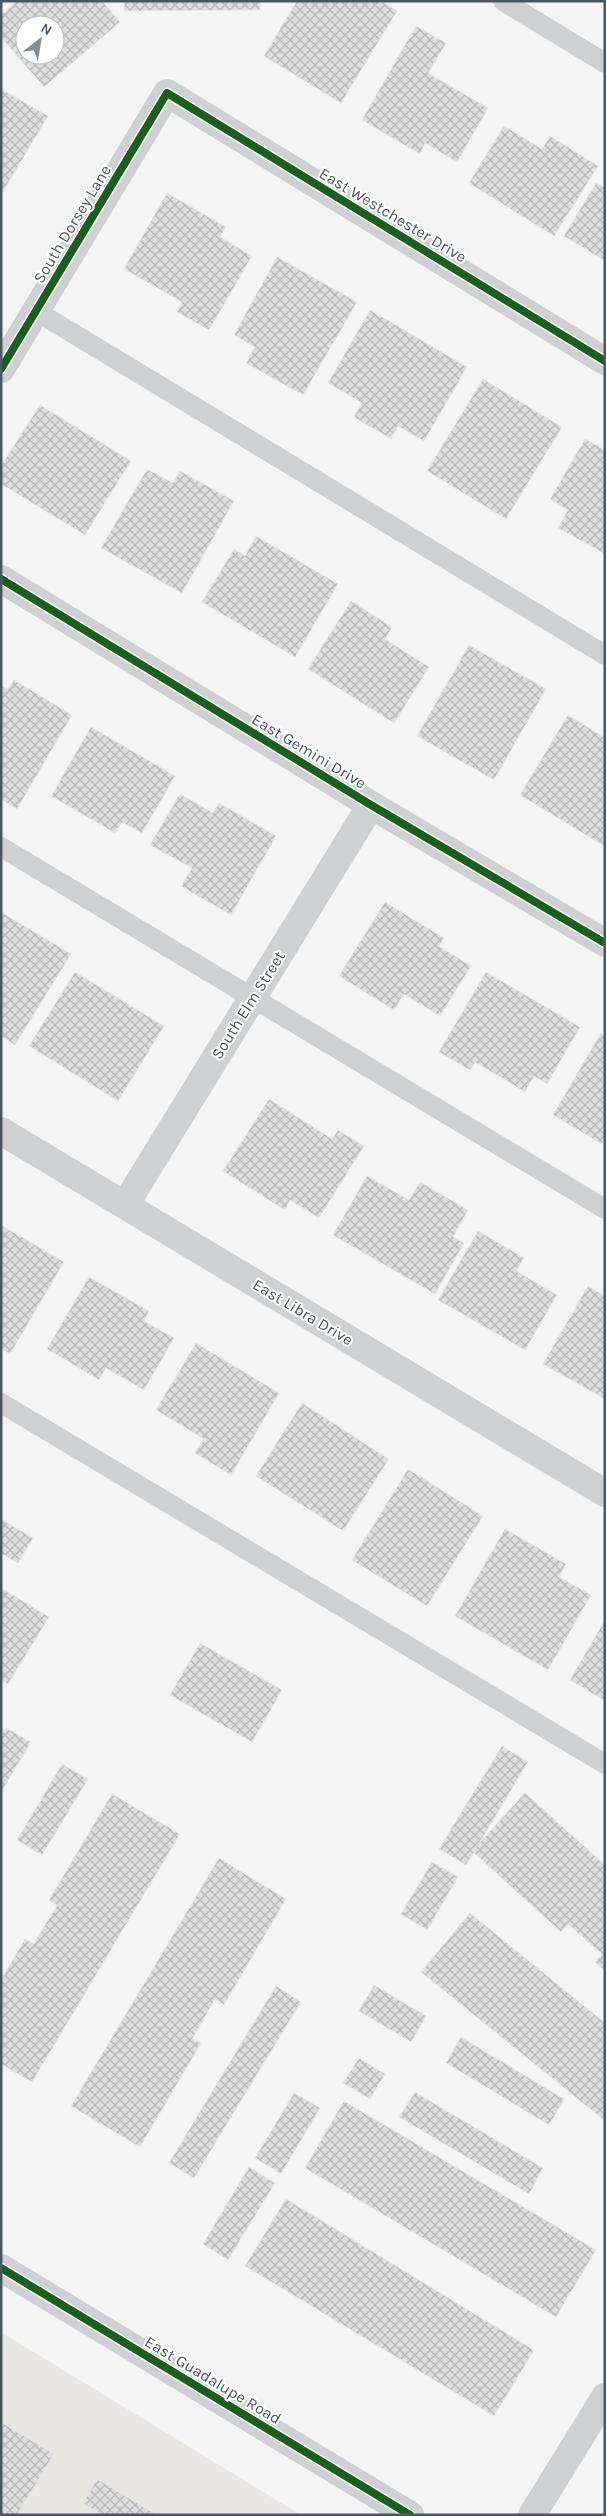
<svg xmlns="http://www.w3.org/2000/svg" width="606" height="2516" font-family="Karla,sans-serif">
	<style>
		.commercial { fill: #e8e7e3 }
		.building { fill: url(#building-cross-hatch); stroke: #e5e6e7; fill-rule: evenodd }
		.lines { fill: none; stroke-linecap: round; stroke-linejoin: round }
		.lane { stroke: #ced0d2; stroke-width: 20 }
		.street { stroke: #ced0d2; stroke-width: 28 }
		.secondary { stroke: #ced0d4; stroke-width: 28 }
		.cycleway-casing { stroke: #fff; stroke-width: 11 }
		.cycleway { stroke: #1b5e20; stroke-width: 8 }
		.labels { text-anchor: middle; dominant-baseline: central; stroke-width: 4; stroke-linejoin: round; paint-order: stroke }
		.street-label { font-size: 16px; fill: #4a5661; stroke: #fff }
	</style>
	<defs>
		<pattern id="building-cross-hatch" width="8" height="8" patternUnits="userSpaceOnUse" patternTransform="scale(1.25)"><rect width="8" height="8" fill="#ddddde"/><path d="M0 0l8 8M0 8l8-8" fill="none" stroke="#b5b6b7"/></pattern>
	</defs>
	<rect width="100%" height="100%" fill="#f4f4f4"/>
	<path class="commercial" d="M1 2332 301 2515H1Z"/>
	<g class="building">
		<path d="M17 1H102L120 22 44 87 1 37V15ZM25 25H55V55H25Z"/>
		<path d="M124 1H260V10L124 11Z"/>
		<path d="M297 1H381L397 11 341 103 264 56Z"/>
		<path d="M416 26 446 43 428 73 488 108 457 162 425 143 420 154 362 120Z"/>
		<path d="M1 89 48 116 1 195Z"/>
		<path d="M504 126 542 149 550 136 598 166 554 236 469 183Z"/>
		<path d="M596 183 605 188V261L564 236Z"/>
		<path d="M167 193 226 227 220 237 252 256 209 330 177 312 182 302 124 269Z"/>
		<path d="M277 257 357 302 303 395 246 363 255 347 234 335Z"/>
		<path d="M370 310 467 367 424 441 398 426 391 439 354 417 362 403 328 383Z"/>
		<path d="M483 379 562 427 506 519 427 471Z"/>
		<path d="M40 405 131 461 85 535 1 484V466Z"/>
		<path d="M585 439 605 450V554L558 528 568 510 550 499Z"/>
		<path d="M147 469 173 483 180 471 234 501 182 593 101 548Z"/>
		<path d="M256 536 338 584 295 657 202 602 234 549 245 556Z"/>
		<path d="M351 601 392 627 385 639 429 667 394 723 308 669Z"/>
		<path d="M469 645 546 689 494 780 417 736Z"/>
		<path d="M14 680 72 715 17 809 1 799V685L8 689Z"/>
		<path d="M568 715 605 738 604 846 520 795Z"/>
		<path d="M91 727 175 776 142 833 122 822 115 833 51 796Z"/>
		<path d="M180 794 213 813 219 803 276 836 231 915 181 886 192 868 150 845Z"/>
		<path d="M385 902 444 938 439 946 471 966 440 1016 404 994 394 1010 339 976Z"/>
		<path d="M1 912 71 954 15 1045 1 1036Z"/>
		<path d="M75 972 164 1026 118 1101 29 1046Z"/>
		<path d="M486 972 580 1027 547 1084 534 1076 525 1092 475 1062 470 1070 439 1052Z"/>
		<path d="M601 1033 605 1036V1139L602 1144 553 1115Z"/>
		<path d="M269 1099 332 1139 338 1130 364 1146 319 1218 290 1200 285 1210 223 1171Z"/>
		<path d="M367 1176 409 1200 420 1182 468 1210 453 1237 464 1243 435 1294 333 1235Z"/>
		<path d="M1 1225 64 1262 10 1354 1 1348Z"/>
		<path d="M478 1231 524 1258 516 1271 557 1295 525 1350 438 1300Z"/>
		<path d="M89 1277 149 1311 144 1321 174 1338 144 1390 106 1368 99 1380 47 1349Z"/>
		<path d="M588 1286 605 1296V1399L543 1364Z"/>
		<path d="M196 1343 279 1393 231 1475 195 1453 204 1439 156 1410Z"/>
		<path d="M302 1403 389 1459 343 1531 256 1476Z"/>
		<path d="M408 1469 483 1516 427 1606 352 1560Z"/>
		<path d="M1 1519 33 1538 18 1563 1 1553Z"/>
		<path d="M505 1529 566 1564 559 1577 591 1595 548 1670 455 1616Z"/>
		<path d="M1 1588 49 1617 8 1684 1 1680Z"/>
		<path d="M605 1620V1701L570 1680Z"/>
		<path d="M200 1643 282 1690 252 1742 170 1695Z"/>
		<path d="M6 1728 31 1742 1 1792V1735Z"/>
		<path d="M502 1746 528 1762 466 1865 439 1849Z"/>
		<path d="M62 1764 88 1779 42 1855 17 1840Z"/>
		<path d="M525 1793 605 1865V1971L595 1962 602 1954 568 1924 561 1932 472 1851Z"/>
		<path d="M112 1794 180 1834 32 2082 1 2064V1980L25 1939 34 1944 57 1905 49 1900Z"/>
		<path d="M219 1858 286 1899 224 2005 215 1999 192 2039 201 2043 140 2147 71 2106Z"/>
		<path d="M432 1862 458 1877 427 1930 401 1914Z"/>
		<path d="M470 1913 605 2023V2121L421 1972Z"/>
		<path d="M374 1985 426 2016 411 2042 359 2011Z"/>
		<path d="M276 1986 301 2002 194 2178 169 2163Z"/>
		<path d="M461 2037 564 2099 549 2125 446 2063Z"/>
		<path d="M359 2058 385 2074 370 2099 343 2083Z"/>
		<path d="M415 2092 543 2168 529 2194 399 2117Z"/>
		<path d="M294 2093 320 2108 281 2174 255 2158Z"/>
		<path d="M344 2101 596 2250 556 2317 305 2168Z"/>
		<path d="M249 2167 275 2183 228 2260 203 2244Z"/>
		<path d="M286 2199 534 2350 494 2416 245 2266Z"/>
		<path d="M1 2422 54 2454 17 2515H1Z"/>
		<path d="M97 2479 157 2515H102L83 2503Z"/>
	</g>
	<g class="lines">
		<g class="lane">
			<path d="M503 1 605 63"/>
			<path d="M36 311 605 655"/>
			<path d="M1 847 605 1209"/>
			<path d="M1 1403 605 1764"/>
		</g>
		<g class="street">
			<path d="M1 369 167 93 605 361"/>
			<path d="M1 579 371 805 605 943"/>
			<path d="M1 1131 605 1493"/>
			<path d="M125 1205 371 805"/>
			<path d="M532 2515 605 2397"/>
		</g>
		<path class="secondary" d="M1 2268 410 2515"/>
		<defs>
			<g id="cycleway">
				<path d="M1 369 167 93 605 361"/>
				<path d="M1 579 371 805 605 943"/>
				<path d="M1 2268 410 2515"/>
			</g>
		</defs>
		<use href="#cycleway" class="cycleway-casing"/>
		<use href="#cycleway" class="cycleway"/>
	</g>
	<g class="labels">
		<g class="street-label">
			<text transform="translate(393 215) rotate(31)">East Westchester Drive</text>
			<text transform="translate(72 224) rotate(-59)">South Dorsey Lane</text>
			<text transform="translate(309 751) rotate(31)">East Gemini Drive</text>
			<text transform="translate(248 1005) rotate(-58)">South Elm Street</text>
			<text transform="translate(303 1312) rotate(31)">East Libra Drive</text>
			<text transform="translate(213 2380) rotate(31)">East Guadalupe Road</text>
		</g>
	</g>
	<rect width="606" height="2516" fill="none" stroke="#4a5661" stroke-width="5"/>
	<g transform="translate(40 40) rotate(31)"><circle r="24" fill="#ffffff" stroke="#b7bbc0"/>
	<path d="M0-4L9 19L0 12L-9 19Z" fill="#868d94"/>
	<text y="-8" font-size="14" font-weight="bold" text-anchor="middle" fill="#4a5661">N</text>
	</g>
</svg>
